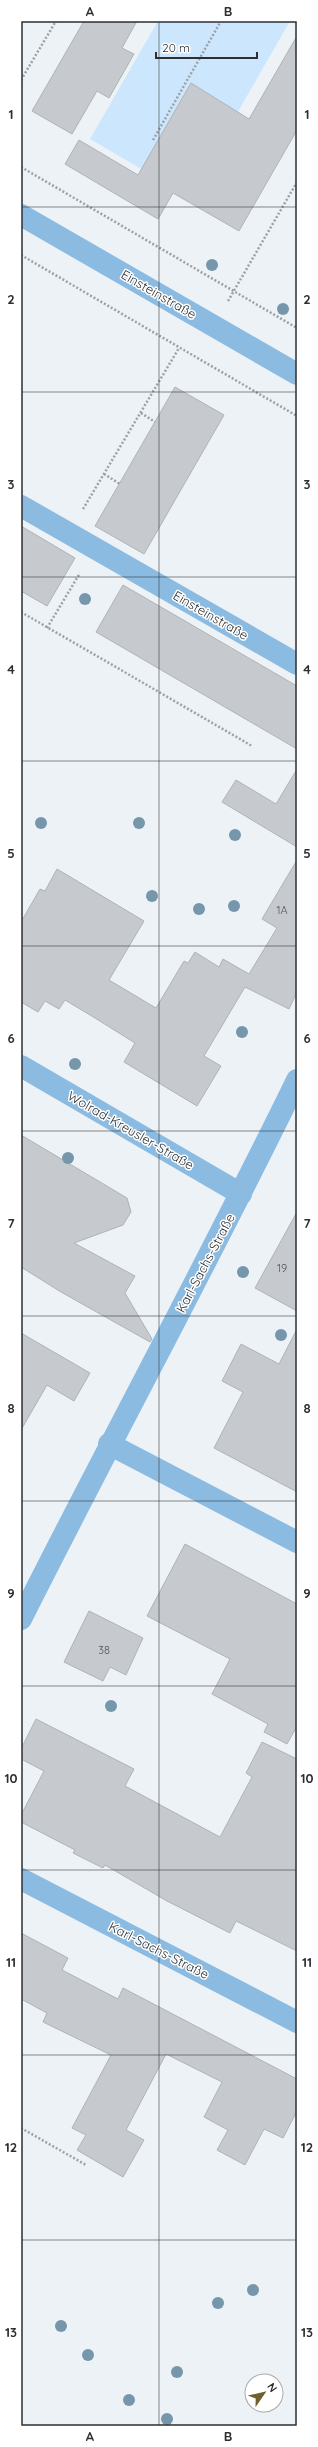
<svg xmlns="http://www.w3.org/2000/svg" width="318" height="2447" font-family="Quicksand,sans-serif">
	<style>
		.green { fill: #cce7fd }
		.building { fill: #c6cace; stroke: #aeb3b6 }
		.lines { fill: none; stroke-linecap: round; stroke-linejoin: round }
		.path { stroke: #9da1a4; stroke-width: 2.5; stroke-dasharray: 2 2; stroke-linecap: butt }
		.minor { stroke: #8cbbe2; stroke-width: 22 }
		.tree { fill: #7696ac }
		.grid { fill: none; stroke: #2d2f30; stroke-width: 1; stroke-opacity: 0.55 }
		.labels { text-anchor: middle; dominant-baseline: central; stroke-width: 3; stroke-linejoin: round; paint-order: stroke }
		.number-label { font-size: 11px; fill: #535658 }
		.street-label { font-size: 13px; fill: #2d2f30; stroke: #fff }
		.neatline { fill: none; stroke: #2d2f30; stroke-width: 1.5 }
		.grid-label { font-size: 13px; text-anchor: middle; font-weight: bold; fill: #2d2f30 }
	</style>
	<rect width="100%" height="100%" fill="#edf2f6"/>
	<path class="green" d="M158 21H290L189 197 90 139Z"/>
	<g class="building">
		<path d="M84 21H137L122 48 134 54 109 98 97 91 72 134 32 111Z"/>
		<path d="M297 36V130L239 231 173 193 158 219 65 164 79 140 138 175 191 83 249 119Z"/>
		<path d="M175 387 224 415 144 554 95 526Z"/>
		<path d="M21 526 75 558 47 606 21 591Z"/>
		<path d="M123 585 297 686V749L96 632Z"/>
		<path d="M297 769V847L222 802 236 780 276 804Z"/>
		<path d="M297 860V992L289 1009 245 987 204 1056 221 1066 197 1106 124 1062 135 1043 95 1018 65 1000 59 1009 45 1001 38 1012 21 1002V922L40 889 45 891 57 869 144 921 109 980 156 1008 184 961 188 963 195 952 219 967 223 959 249 974 277 928 262 919Z"/>
		<path d="M21 1135 127 1198 131 1212 123 1225 74 1243 135 1276 125 1293 152 1339 150 1342 61 1292 21 1267Z"/>
		<path d="M297 1212V1311L255 1288Z"/>
		<path d="M297 1329V1492L214 1448 243 1392 222 1381 241 1344 279 1364Z"/>
		<path d="M21 1333 90 1373 74 1401 47 1385 21 1430Z"/>
		<path d="M185 1544 297 1604V1726L287 1744 264 1732 268 1724 212 1694 230 1659 147 1616Z"/>
		<path d="M89 1611 143 1638 126 1675 110 1667 103 1681 64 1662Z"/>
		<path d="M36 1719 134 1769 125 1786 220 1837 252 1777 246 1773 262 1742 297 1759V1951L236 1921 230 1933 167 1901 105 1865 103 1868 73 1853 75 1850 21 1822V1815L44 1771 21 1759V1749Z"/>
		<path d="M21 1933 68 1958 62 1970 118 1999 123 1988 297 2079V2111L283 2138 264 2129 245 2165 217 2150 228 2130 204 2117 222 2082 166 2054 126 2130 144 2140 123 2177 77 2150 86 2135 72 2128 111 2055 43 2022 47 2013 21 1999Z"/>
	</g>
	<g class="lines">
		<g class="path">
			<path d="M21 80 56 21"/>
			<path d="M153 140 221 21"/>
			<path d="M21 167 297 328"/>
			<path d="M21 255 297 416"/>
			<path d="M228 301 297 182"/>
			<path d="M141 413 155 422"/>
			<path d="M104 474 120 484"/>
			<path d="M83 509 179 348"/>
			<path d="M21 612 252 746"/>
			<path d="M47 628 80 573"/>
			<path d="M21 2128 86 2165"/>
		</g>
		<g class="minor">
			<path d="M21 215 297 374"/>
			<path d="M21 506 297 664"/>
			<path d="M21 1066 241 1194"/>
			<path d="M109 1444 297 1542"/>
			<path d="M21 1619C112 1438 209 1261 297 1080"/>
			<path d="M21 1879 297 2022"/>
		</g>
	</g>
	<g class="tree">
		<circle cx="212" cy="265" r="6"/>
		<circle cx="283" cy="309" r="6"/>
		<circle cx="85" cy="599" r="6"/>
		<circle cx="41" cy="823" r="6"/>
		<circle cx="139" cy="823" r="6"/>
		<circle cx="235" cy="835" r="6"/>
		<circle cx="152" cy="896" r="6"/>
		<circle cx="234" cy="906" r="6"/>
		<circle cx="199" cy="909" r="6"/>
		<circle cx="242" cy="1032" r="6"/>
		<circle cx="75" cy="1064" r="6"/>
		<circle cx="68" cy="1158" r="6"/>
		<circle cx="243" cy="1272" r="6"/>
		<circle cx="281" cy="1335" r="6"/>
		<circle cx="111" cy="1706" r="6"/>
		<circle cx="253" cy="2290" r="6"/>
		<circle cx="218" cy="2303" r="6"/>
		<circle cx="61" cy="2326" r="6"/>
		<circle cx="88" cy="2355" r="6"/>
		<circle cx="177" cy="2372" r="6"/>
		<circle cx="129" cy="2400" r="6"/>
		<circle cx="167" cy="2419" r="6"/>
	</g>
	<path class="grid" d="M159 21V2426M21 207H297M21 392H297M21 577H297M21 761H297M21 946H297M21 1131H297M21 1316H297M21 1501H297M21 1686H297M21 1870H297M21 2055H297M21 2240H297"/>
	<g class="labels">
		<g class="number-label">
			<text x="282" y="910">1A</text>
			<text x="282" y="1268">19</text>
			<text x="104" y="1650">38</text>
		</g>
		<g class="street-label">
			<text transform="translate(159 294) rotate(30)">Einsteinstraße</text>
			<text transform="translate(211 615) rotate(30)">Einsteinstraße</text>
			<text transform="translate(131 1130) rotate(30)">Wolrad-Kreusler-Straße</text>
			<text transform="translate(205 1263) rotate(-62)">Karl-Sachs-Straße</text>
			<text transform="translate(159 1950) rotate(27)">Karl-Sachs-Straße</text>
		</g>
	</g>
	<rect width="318" height="2447" fill="none" stroke="#ffffff" stroke-width="44"/>
	<g transform="translate(264 2393) rotate(56)"><circle r="19" fill="#ffffff" stroke="#abacac"/>
	<path d="M0-3L7 15L0 10L-7 15Z" fill="#6f602d"/>
	<text y="-6" font-size="11" font-weight="bold" text-anchor="middle" fill="#2d2f30">N</text>
	</g>
	<path d="M156 52v6h101v-6" fill="none" stroke="#2d2f30" stroke-width="2"/>
	<text x="162" y="52" font-size="12" fill="#2d2f30" stroke="#ffffff" stroke-width="3" paint-order="stroke">20 m</text>
	<rect x="22" y="22" width="274" height="2403" class="neatline"/>
	<g class="grid-label">
		<text x="90" y="16">A</text>
		<text x="228" y="16">B</text>
		<text x="11" y="119">1</text>
		<text x="307" y="119">1</text>
		<text x="11" y="304">2</text>
		<text x="307" y="304">2</text>
		<text x="11" y="489">3</text>
		<text x="307" y="489">3</text>
		<text x="11" y="674">4</text>
		<text x="307" y="674">4</text>
		<text x="11" y="858">5</text>
		<text x="307" y="858">5</text>
		<text x="11" y="1043">6</text>
		<text x="307" y="1043">6</text>
		<text x="11" y="1228">7</text>
		<text x="307" y="1228">7</text>
		<text x="11" y="1413">8</text>
		<text x="307" y="1413">8</text>
		<text x="11" y="1598">9</text>
		<text x="307" y="1598">9</text>
		<text x="11" y="1783">10</text>
		<text x="307" y="1783">10</text>
		<text x="11" y="1967">11</text>
		<text x="307" y="1967">11</text>
		<text x="11" y="2152">12</text>
		<text x="307" y="2152">12</text>
		<text x="11" y="2337">13</text>
		<text x="307" y="2337">13</text>
		<text x="90" y="2441">A</text>
		<text x="228" y="2441">B</text>
	</g>
</svg>
